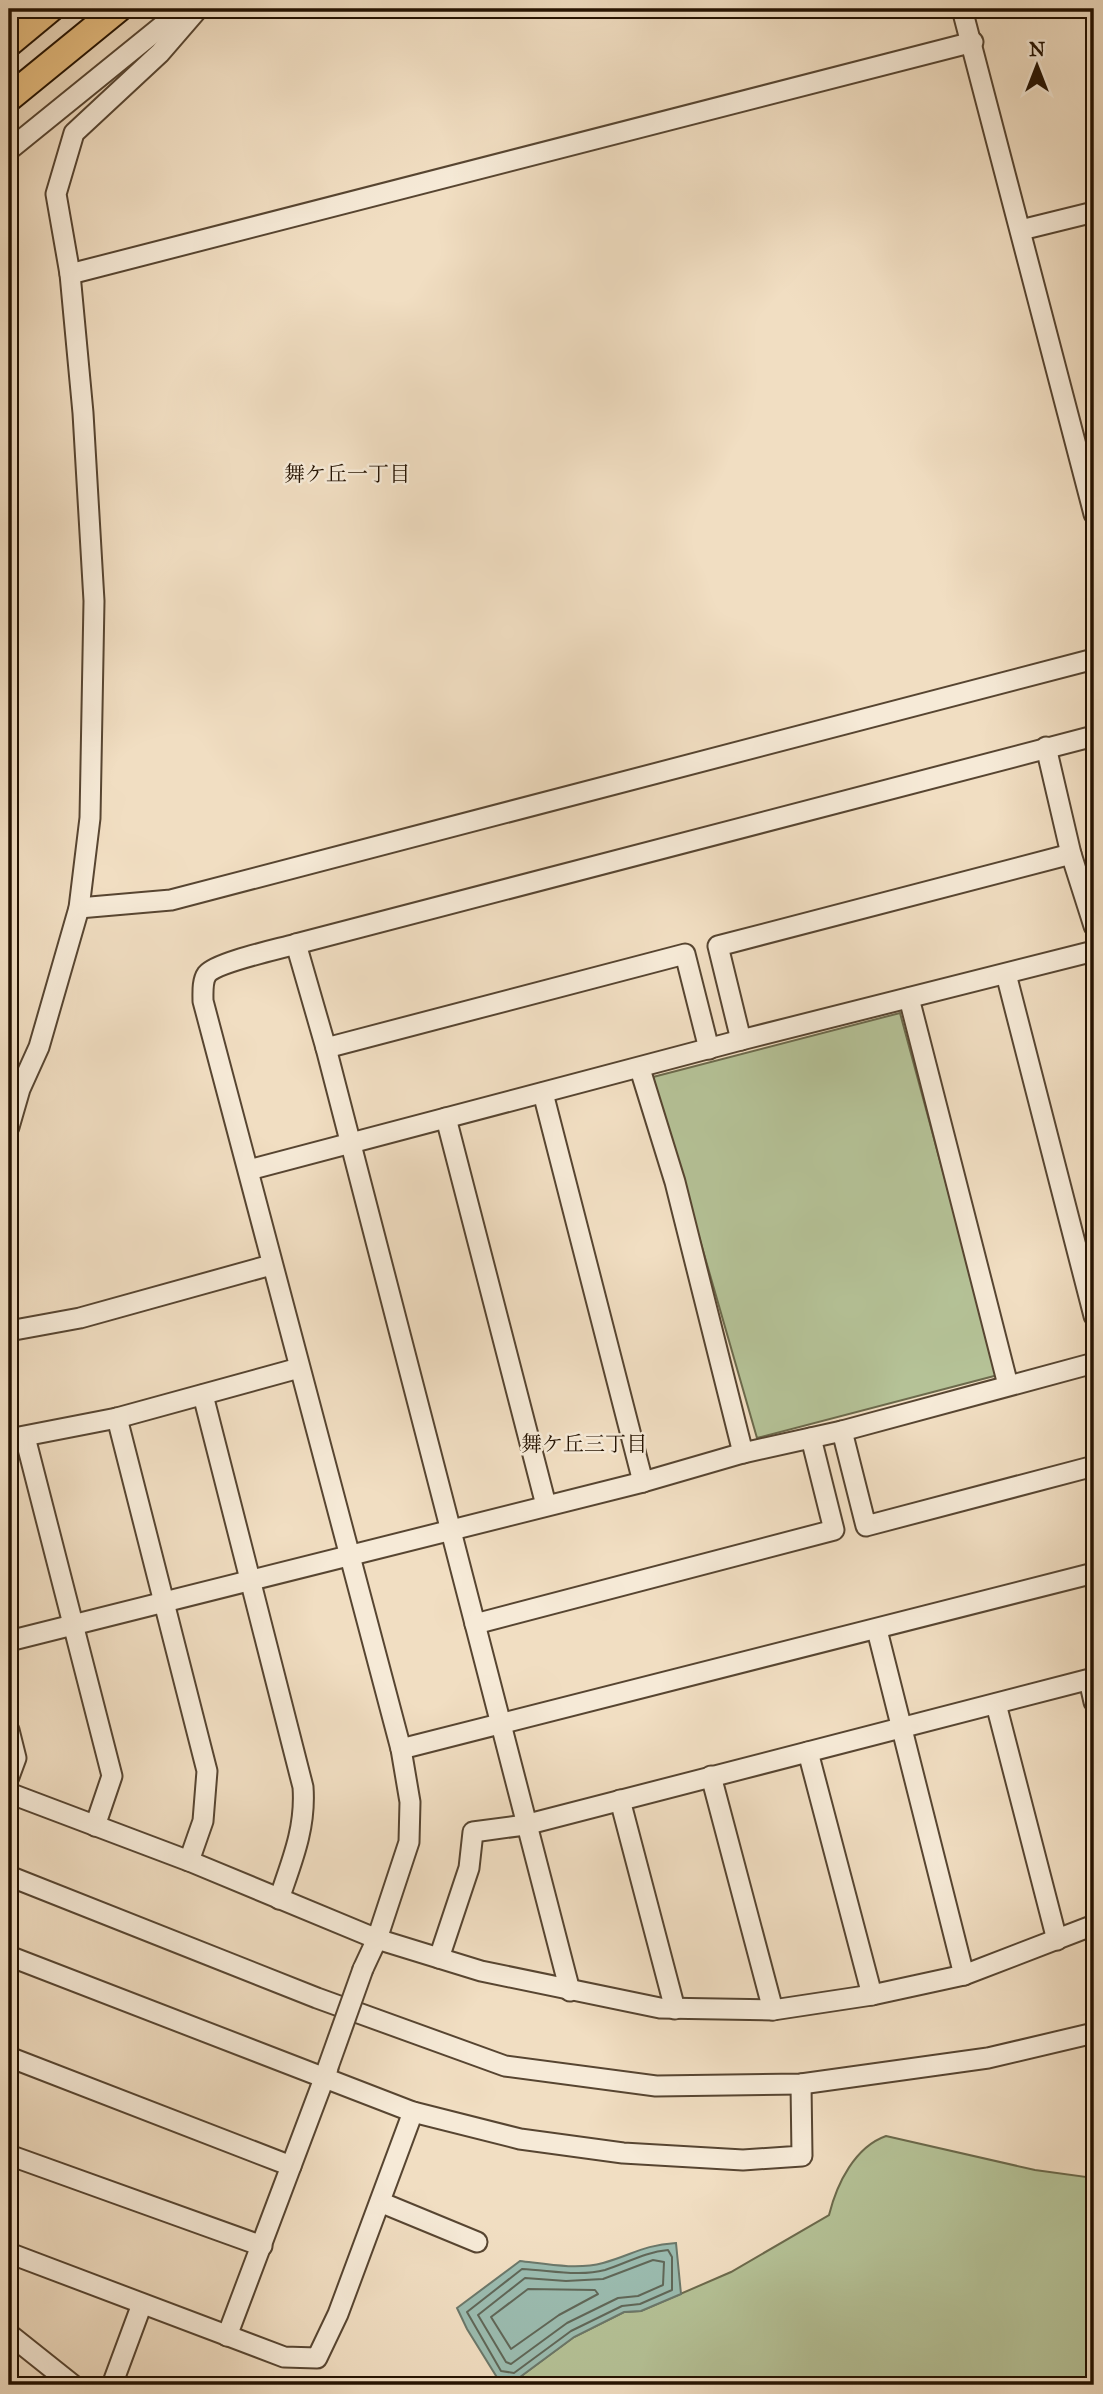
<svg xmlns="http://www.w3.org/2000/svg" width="1103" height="2394" font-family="'IM FELL Great Primer','Noto Serif JP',serif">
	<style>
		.green { fill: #b5c297; stroke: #6c6a4c; stroke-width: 2 }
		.water { fill: #9bbcb0; stroke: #6b786a; stroke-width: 2 }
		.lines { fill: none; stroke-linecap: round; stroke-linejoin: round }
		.shore { stroke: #606758; stroke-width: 2 }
		.minor-casing { stroke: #574531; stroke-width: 23 }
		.highway-casing { stroke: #241201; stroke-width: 30 }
		.minor { stroke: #f6ead7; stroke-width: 19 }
		.highway { stroke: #e8bf81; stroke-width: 26 }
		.minor-bridge-casing { stroke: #574531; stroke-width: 23; stroke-linecap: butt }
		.minor-bridge { stroke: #f6ead7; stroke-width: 19 }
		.wall { fill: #b6826e; stroke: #241201; stroke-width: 2 }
		.building { fill: #d49780; stroke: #241201; stroke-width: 2 }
		.labels { text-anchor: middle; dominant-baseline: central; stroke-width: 5; stroke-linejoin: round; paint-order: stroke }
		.neighbourhood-label { font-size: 21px; fill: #241201; stroke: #f6ead7 }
	</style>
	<rect width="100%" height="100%" fill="#f1dec2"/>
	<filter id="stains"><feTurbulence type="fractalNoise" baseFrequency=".00286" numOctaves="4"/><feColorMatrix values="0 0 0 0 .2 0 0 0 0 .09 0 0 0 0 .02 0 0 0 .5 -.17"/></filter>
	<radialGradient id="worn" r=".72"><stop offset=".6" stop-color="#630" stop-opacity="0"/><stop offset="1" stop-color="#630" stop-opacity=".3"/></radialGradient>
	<g class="green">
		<path d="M900 1013 998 1375 757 1438 653 1077Z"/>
		<path d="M886 2136 1035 2170 1094 2178V2385H509L574 2337 624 2312 641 2311 731 2272 829 2215C837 2183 855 2147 886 2136Z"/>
	</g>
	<path class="water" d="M676 2243 681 2294 641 2311 624 2312 574 2337 516 2380 498 2379 467 2329 457 2308 520 2261C546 2264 577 2270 603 2263 632 2255 643 2245 676 2243Z"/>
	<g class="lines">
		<g class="shore">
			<path d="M668 2250 672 2257V2290L640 2304 622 2306 571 2331 514 2373 501 2371 467 2312 522 2269C549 2270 579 2277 605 2270 627 2263 645 2252 668 2250Z"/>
			<path d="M653 2260 664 2262 663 2285 638 2296 618 2298 567 2323 511 2364 506 2362 478 2315 525 2278 566 2281 603 2279Z"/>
			<path d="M528 2289 595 2290 598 2294 559 2315 511 2349 491 2317Z"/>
		</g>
		<defs>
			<g id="minor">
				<path d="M962 9 1094 514"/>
				<path d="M9 150 183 9"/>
				<path d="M1021 230 1094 212"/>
				<path d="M70 274 973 42"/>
				<path d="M1046 747 1071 854 1094 926"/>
				<path d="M79 908 171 900 1094 659"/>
				<path d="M296 944 326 1048 570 1991"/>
				<path d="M1006 974 1094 1316"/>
				<path d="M909 998 1008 1385"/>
				<path d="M741 1040 718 946 1071 854"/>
				<path d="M326 1048 685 954 709 1049"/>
				<path d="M640 1069 675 1182 743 1453"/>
				<path d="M543 1093 643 1482"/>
				<path d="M446 1118 546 1505"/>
				<path d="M9 1127 20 1089 39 1047 79 908 90 818 94 601 83 413 70 274 56 194 74 133 160 53 198 9"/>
				<path d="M249 1170 741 1040 1094 951"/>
				<path d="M9 1331 80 1318 271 1265"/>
				<path d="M203 1395 303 1787C306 1828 292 1861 279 1899"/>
				<path d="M117 1418 207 1771 203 1821 189 1861"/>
				<path d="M842 1431 866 1526 1094 1466"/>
				<path d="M25 1437 112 1776 95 1826"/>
				<path d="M9 1439 117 1418 299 1368"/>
				<path d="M475 1624 834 1530 811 1438"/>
				<path d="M877 1630 964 1975"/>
				<path d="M9 1641 643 1482 743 1453 842 1431 1094 1363"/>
				<path d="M1089 1680 1094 1702"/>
				<path d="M996 1704 1057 1940"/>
				<path d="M9 1730 16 1758 9 1777"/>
				<path d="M401 1749 1094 1573"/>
				<path d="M808 1752 872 1995"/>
				<path d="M711 1776 773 2010"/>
				<path d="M9 1793 189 1861 377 1939 481 1971 660 2008 773 2010 872 1995 964 1975 1094 1925"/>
				<path d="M620 1800 675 2009"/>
				<path d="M9 1876 317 1998 505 2066 656 2086 801 2084 988 2058 1094 2033"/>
				<path d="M9 1956 413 2112 520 2139 623 2153 743 2160 802 2156 801 2084"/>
				<path d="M439 1958 469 1868 473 1832 525 1825 1094 1678"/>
				<path d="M363 1969 377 1939 409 1842 410 1802 401 1749 203 1001C203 993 202 981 207 974 217 962 279 949 296 944L1094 736"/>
				<path d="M9 2057 291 2166"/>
				<path d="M9 2155 262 2246"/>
				<path d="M380 2202 477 2242"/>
				<path d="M9 2253 284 2357 317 2358 338 2314 413 2112"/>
				<path d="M9 2334 73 2385"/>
				<path d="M227 2336 328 2068"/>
				<path d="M112 2385 142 2304"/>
			</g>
			<g id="highway">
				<path d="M9 43 50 9"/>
				<path d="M9 98 118 9"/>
			</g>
		</defs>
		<use href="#minor" class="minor-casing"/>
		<use href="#highway" class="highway-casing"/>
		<use href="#minor" class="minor"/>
		<use href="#highway" class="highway"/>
		<defs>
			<path id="minor-bridge" d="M328 2067 363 1969"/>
		</defs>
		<use href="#minor-bridge" class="minor-bridge-casing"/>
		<use href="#minor-bridge" class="minor-bridge"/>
	</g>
	<path class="wall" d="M1094 64V130L1089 129V115Z"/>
	<path class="building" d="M1094 64V116L1089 115Z"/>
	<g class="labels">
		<g class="neighbourhood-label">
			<text x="347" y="474">舞ケ丘一丁目</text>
			<text x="584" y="1444">舞ケ丘三丁目</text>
		</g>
	</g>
	<rect width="1103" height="2394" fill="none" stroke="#f1dec2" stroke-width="35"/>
	<rect x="10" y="10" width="1082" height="2373" fill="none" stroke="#241201" stroke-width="3.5"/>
	<rect x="18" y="18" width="1068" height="2359" fill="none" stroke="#241201" stroke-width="2"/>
	<g transform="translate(1037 66)" stroke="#f6ead7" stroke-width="5" paint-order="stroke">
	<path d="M0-5L12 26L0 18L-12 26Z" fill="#241201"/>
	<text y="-10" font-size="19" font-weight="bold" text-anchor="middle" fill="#241201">N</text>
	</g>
	<rect width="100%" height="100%" filter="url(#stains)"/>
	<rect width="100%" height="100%" fill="url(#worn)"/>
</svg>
